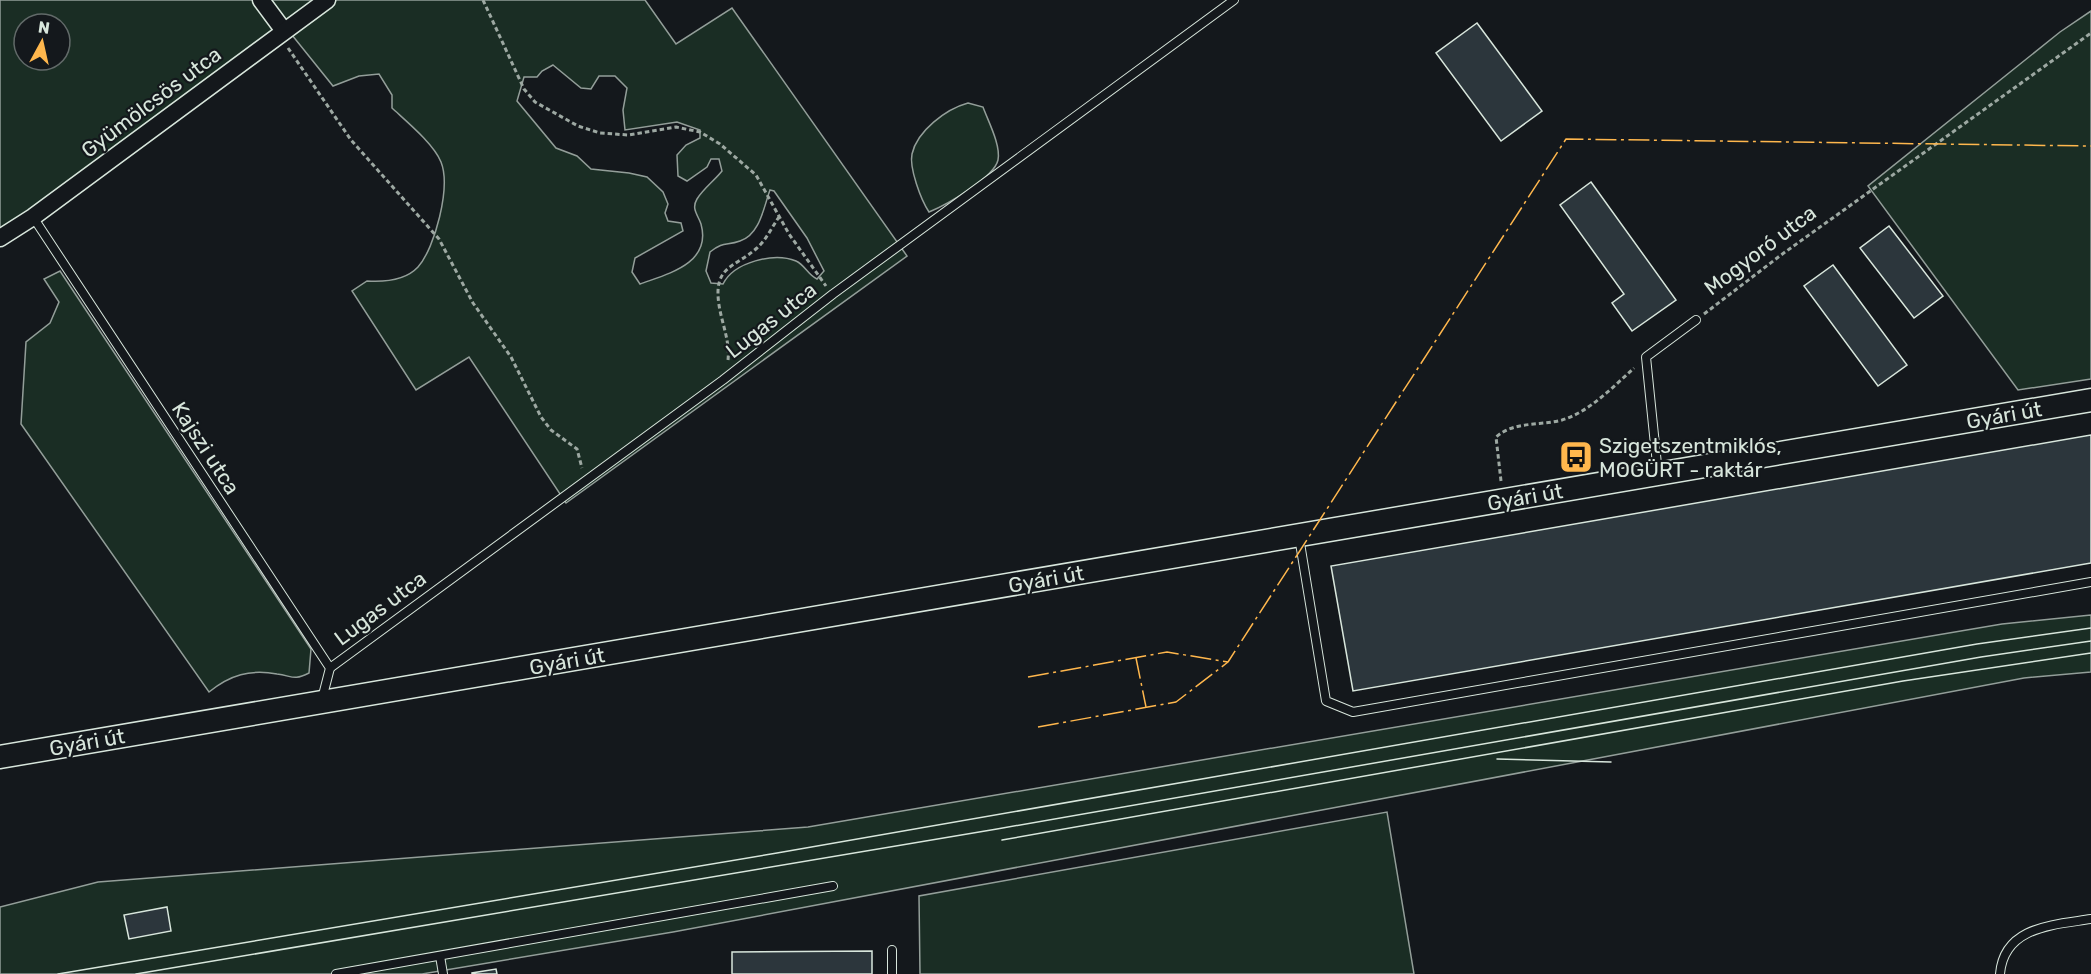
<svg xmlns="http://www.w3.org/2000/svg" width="2091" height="974" font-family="Rubik,sans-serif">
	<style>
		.green { fill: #1a2d24; stroke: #939e99; stroke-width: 1.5; fill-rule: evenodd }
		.building { fill: #2c363c; stroke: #d8e6dc; stroke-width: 1.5 }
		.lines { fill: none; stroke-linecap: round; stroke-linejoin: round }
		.lane-casing { stroke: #d8e6dc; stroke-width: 10 }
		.street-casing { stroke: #d8e6dc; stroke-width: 19 }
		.secondary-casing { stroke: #d8e6dc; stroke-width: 25 }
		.path { stroke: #9da8a2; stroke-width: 3; stroke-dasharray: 4.5 3; stroke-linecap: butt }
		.lane { stroke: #14181c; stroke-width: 8 }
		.street { stroke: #14181c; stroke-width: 16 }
		.secondary { stroke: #14181c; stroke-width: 22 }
		.tram { stroke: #d8e6dc; stroke-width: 1.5 }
		.power { stroke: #ffb74d; stroke-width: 1.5; stroke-dasharray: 21 4.5 3 4.5; stroke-linecap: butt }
		.labels { text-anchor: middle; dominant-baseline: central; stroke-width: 4.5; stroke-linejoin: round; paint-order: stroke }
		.street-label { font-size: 21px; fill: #d8e6dc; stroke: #14181c }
		.poi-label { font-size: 21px; fill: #d8e6dc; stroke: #14181c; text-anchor: start }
	</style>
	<rect width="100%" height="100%" fill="#14181c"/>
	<g class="green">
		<path d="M0 0H645L676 44 732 8 907 256 566 503 469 357 416 390 352 291 367 281C383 282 405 281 418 267 435 248 451 187 441 162 434 144 406 121 392 108V95L379 74 359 76 333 86 292 35 0 245ZM24 24H60V60H24ZM553 65 581 88 591 89 599 76H615L627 88 623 110 625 130 677 122 700 130V138L686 145 677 155 678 176 687 181 707 167 711 159H719L722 171C715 180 703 189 697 199 691 209 698 215 701 224 712 264 667 274 640 284L632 272 635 258 683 231 681 223 668 221 665 213 668 204 663 192 647 177 629 173 591 169 577 156 556 148 517 101 524 77H537L542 71ZM770 190 774 191 807 238 824 271 817 279C808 275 805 265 796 261 774 252 734 262 723 284L711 283 706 271 710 252C724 241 726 246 740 241 760 235 764 206 770 190Z"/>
		<path d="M2091 11V379L2018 390 1868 186 2060 32Z"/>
		<path d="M968 103 983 107C988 121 1001 145 998 160 994 178 946 205 929 212 921 200 909 168 912 154 917 131 946 109 968 103Z"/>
		<path d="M60 271 311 649 309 673C293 681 293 676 277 674 250 669 230 675 209 692L21 424 26 342 50 323 59 302 44 279Z"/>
		<path d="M2091 615V672L2024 678 673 932 422 974H0V907L98 882 808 827 2002 624Z"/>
		<path d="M1387 812 1414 974H920L919 896Z"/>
	</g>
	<g class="building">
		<path d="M1477 23 1542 111 1501 141 1436 53Z"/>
		<path d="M1591 182 1676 300 1632 331 1612 303 1624 294 1560 205Z"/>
		<path d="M1889 226 1943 296 1914 318 1860 248Z"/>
		<path d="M1833 265 1907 365 1878 386 1804 286Z"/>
		<path d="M2091 435V563L1353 691 1331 566Z"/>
		<path d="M167 907 171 931 129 939 124 915Z"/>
		<path d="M872 951V974H732V952Z"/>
		<path d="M496 969 497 974H472V973Z"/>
	</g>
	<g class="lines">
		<defs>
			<g id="lane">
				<path d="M33 217 330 668 322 699"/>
				<path d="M1658 474 1646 357 1696 320"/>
				<path d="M1299 537 1326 701 1353 712 2091 582"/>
				<path d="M330 668 723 380 833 294 1234 0"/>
				<path d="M892 950V974"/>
				<path d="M440 956 443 974"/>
				<path d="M336 974 833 886"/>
				<path d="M2000 974C2004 926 2054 925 2091 919"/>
			</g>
			<g id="street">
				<path d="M261 0 284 31"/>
				<path d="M0 238 33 217 327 0"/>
			</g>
			<path id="secondary" d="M0 757 2091 400"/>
		</defs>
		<use href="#lane" class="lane-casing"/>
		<use href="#street" class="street-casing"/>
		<use href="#secondary" class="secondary-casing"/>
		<g class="path">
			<path d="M483 0 524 89 535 102 578 126 600 133 628 135 676 127 700 132 720 144 756 175 789 234 826 286"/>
			<path d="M288 48 351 140 439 239 473 303 511 357 541 417 551 430 577 449 582 468"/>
			<path d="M1704 314 1781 255 2091 33"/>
			<path d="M728 360C730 341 722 324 719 305 713 266 734 268 757 248 766 240 772 227 779 217"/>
			<path d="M1501 481 1496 437C1514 421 1540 426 1562 420 1589 412 1613 387 1634 368"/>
		</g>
		<use href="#lane" class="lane"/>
		<use href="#street" class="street"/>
		<use href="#secondary" class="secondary"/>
		<g class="tram">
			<path d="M1497 759 1611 762"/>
			<path d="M1002 840 1903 681 2091 653"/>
			<path d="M58 974 777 853 1977 644 2091 628"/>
			<path d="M136 974 997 829 1981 657 2091 641"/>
		</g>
		<g class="power">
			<path d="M1136 658 1146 707"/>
			<path d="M1028 677 1167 652 1228 662"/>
			<path d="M1038 727 1176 702 1228 662 1566 139 2091 146"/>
		</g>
	</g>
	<defs>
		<symbol id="bus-square" viewBox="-11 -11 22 22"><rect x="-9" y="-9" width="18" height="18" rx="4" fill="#ffb74d" stroke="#14181c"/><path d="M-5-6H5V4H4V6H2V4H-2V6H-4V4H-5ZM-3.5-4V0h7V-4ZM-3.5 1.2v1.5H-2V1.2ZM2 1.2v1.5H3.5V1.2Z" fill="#111"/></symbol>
	</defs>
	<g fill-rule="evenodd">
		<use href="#bus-square" x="1557" y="438" width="38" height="38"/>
	</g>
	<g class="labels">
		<g class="street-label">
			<text transform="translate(151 102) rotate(-37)">Gyümölcsös utca</text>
			<text transform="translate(1760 250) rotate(-37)">Mogyoró utca</text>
			<text transform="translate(771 320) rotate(-38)">Lugas utca</text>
			<text transform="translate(2004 415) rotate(-10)">Gyári út</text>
			<text transform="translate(206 448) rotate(57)">Kajszi utca</text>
			<text transform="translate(1525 497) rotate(-10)">Gyári út</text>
			<text transform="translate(1046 579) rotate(-10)">Gyári út</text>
			<text transform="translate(380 608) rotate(-37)">Lugas utca</text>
			<text transform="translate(567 661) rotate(-10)">Gyári út</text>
			<text transform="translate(87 742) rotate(-10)">Gyári út</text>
		</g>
		<g class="poi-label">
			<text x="1599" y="445">Szigetszentmiklós,<tspan x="1599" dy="24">MOGÜRT - raktár</tspan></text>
		</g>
	</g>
	<g transform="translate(42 42) rotate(8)"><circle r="28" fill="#14181c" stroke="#626a69" stroke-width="1.5"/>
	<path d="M0-4.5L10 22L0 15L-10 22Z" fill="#ffb74d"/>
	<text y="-9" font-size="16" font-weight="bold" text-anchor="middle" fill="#d8e6dc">N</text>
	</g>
</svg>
